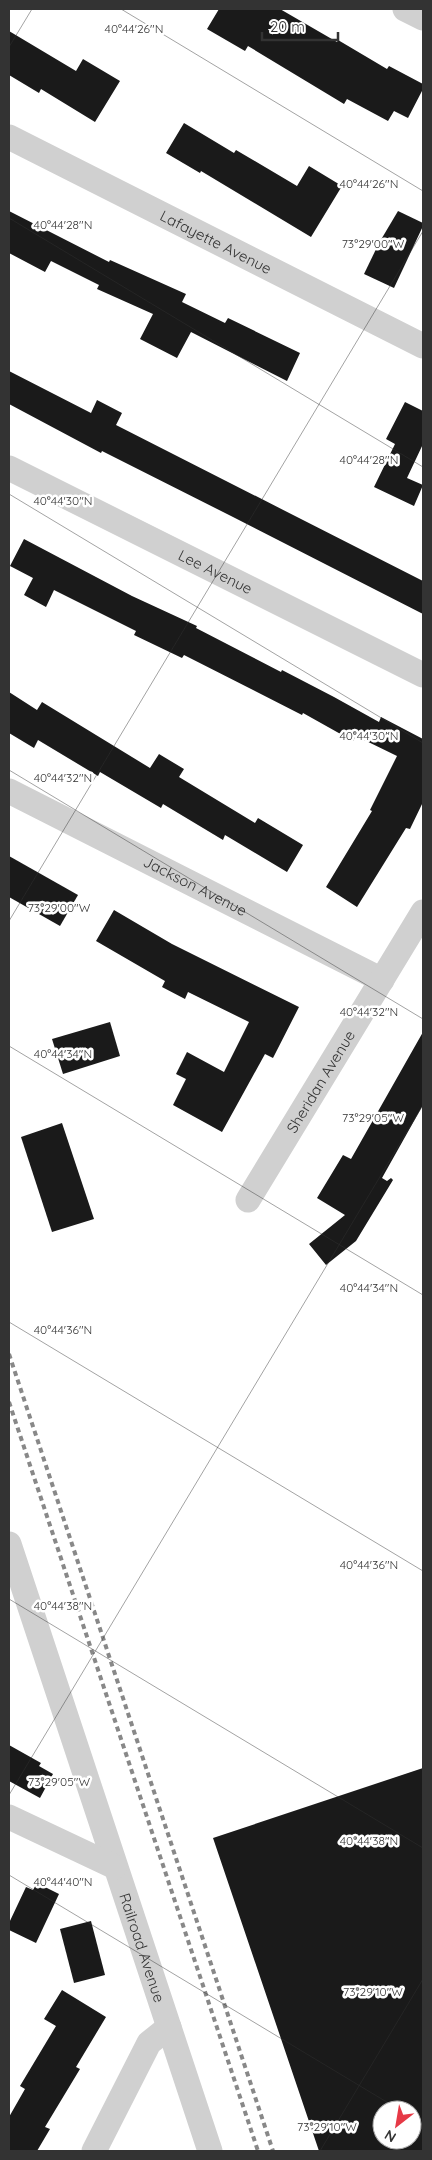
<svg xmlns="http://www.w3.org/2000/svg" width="432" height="2160" font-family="Quicksand,sans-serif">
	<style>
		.building { fill: #1a1a1a; fill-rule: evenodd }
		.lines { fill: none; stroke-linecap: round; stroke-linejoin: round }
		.street { stroke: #d0d0d0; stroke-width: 25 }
		.rail { stroke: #888; stroke-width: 4; stroke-dasharray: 5 4; stroke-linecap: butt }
		.ticks { fill: none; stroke: #333; stroke-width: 1; stroke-opacity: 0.45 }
		.labels { text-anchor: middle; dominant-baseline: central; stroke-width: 5; stroke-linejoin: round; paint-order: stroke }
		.street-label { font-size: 15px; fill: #333; stroke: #fff }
		.ticks-label { font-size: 12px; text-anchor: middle; fill: #333; stroke: #fff; stroke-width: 5; stroke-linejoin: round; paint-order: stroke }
	</style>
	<rect width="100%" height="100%" fill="#fff"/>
	<g class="building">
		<path d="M219 9H280L337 42 338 40 387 69 389 66 423 84V89L408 118 394 111 388 121 347 99 344 104 248 46 245 51 207 29Z"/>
		<path d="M9 31 76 71 83 59 120 81 95 122 41 89 39 93 9 75Z"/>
		<path d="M184 123 234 153 236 150 297 186 309 166 342 186 311 237 201 171 200 173 166 153Z"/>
		<path d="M9 211 109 262 110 260 186 294 182 302 225 323 228 318 300 353 287 381 191 332 177 358 140 339 153 314 97 289 99 285 51 261 45 272 9 253Z"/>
		<path d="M398 211 423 223V226L394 288 364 274 379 243Z"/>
		<path d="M9 371 91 413 97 400 122 413 116 425 423 581V614L233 517 102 451 101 453 9 404Z"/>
		<path d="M405 402 423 411V444L407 478 423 485 414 506 374 487 395 444 386 439Z"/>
		<path d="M24 539 132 596 197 626 196 628 281 672 282 670 334 697 379 722 381 717 423 739V802L410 829 406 828 357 907 326 887 372 811 370 810 397 756 356 736 353 741 303 713 302 715 184 655 182 658 134 635 136 631 54 590 46 607 24 595 33 578 10 566Z"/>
		<path d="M9 692 37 710 42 702 150 768 159 754 184 769 179 777 255 823 258 818 303 845 287 872 225 835 223 840 163 804 161 808 100 772 98 776 38 740 34 748 9 733Z"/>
		<path d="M9 856 78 895 60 926 9 897Z"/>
		<path d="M114 910 172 944 299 1007 273 1058 265 1054 222 1132 173 1105 186 1079 176 1074 187 1052 224 1072 249 1022 188 992 185 999 162 987 165 981 96 941Z"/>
		<path d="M110 1022 120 1056 63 1074 52 1039Z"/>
		<path d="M423 1032V1105L382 1178 387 1181 391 1178 393 1180 356 1241 326 1265 309 1244 345 1215 317 1198 343 1155 351 1159Z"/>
		<path d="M62 1123 94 1219 52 1232 21 1137Z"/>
		<path d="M9 1745 41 1763 39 1766 53 1774 40 1798 9 1781Z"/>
		<path d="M423 1768V2151H319L213 1838ZM382 2110H412V2140H382Z"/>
		<path d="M37 1883 59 1894 36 1943 9 1930V1923L26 1887 33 1890Z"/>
		<path d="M91 1921 105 1975 74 1983 60 1929Z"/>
		<path d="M62 1990 106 2017 76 2067 80 2069 45 2127 50 2129 37 2151H9V2117L25 2089 20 2086 56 2026 44 2019Z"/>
	</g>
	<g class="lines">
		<g class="street">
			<path d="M405 9 423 18"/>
			<path id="s1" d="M9 137 423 346"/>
			<path id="s2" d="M9 468 423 675"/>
			<path id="s3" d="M9 791 382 980"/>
			<path id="s4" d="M248 1200 423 912"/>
			<path id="s5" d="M9 1544 210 2151"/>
			<path d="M9 1817 115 1867"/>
			<path d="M94 2151 149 2043 169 2027"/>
		</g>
		<g class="rail">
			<path d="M9 1354 273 2151"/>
			<path d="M9 1402 258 2151"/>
		</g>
	</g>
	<path class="ticks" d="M121 9 423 191M9 47 32 9M9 218 423 467M9 494 423 743M9 770 423 1019M9 921 423 231M9 1046 423 1295M9 1322 423 1571M9 1599 423 1848M9 1795 423 1105M9 1875 400 2110M412 2117 423 2124M320 2151 423 1979"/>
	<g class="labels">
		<g class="street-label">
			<text stroke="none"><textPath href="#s1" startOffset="232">Lafayette Avenue</textPath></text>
			<text stroke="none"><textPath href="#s2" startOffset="231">Lee Avenue</textPath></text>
			<text stroke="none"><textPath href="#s3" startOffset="209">Jackson Avenue</textPath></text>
			<text stroke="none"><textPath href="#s4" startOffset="139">Sheridan Avenue</textPath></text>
			<text stroke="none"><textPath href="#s5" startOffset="425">Railroad Avenue</textPath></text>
		</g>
	</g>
	<g class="ticks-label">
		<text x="134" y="33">40°44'26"N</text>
		<text x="369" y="188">40°44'26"N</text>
		<text x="63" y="229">40°44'28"N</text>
		<text x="373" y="248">73°29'00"W</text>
		<text x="369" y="464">40°44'28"N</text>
		<text x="63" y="505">40°44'30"N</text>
		<text x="369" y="740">40°44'30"N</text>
		<text x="63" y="782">40°44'32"N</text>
		<text x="59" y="912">73°29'00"W</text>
		<text x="369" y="1016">40°44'32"N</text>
		<text x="63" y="1058">40°44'34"N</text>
		<text x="373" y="1122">73°29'05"W</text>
		<text x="369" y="1292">40°44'34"N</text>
		<text x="63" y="1334">40°44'36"N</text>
		<text x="369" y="1569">40°44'36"N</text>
		<text x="63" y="1610">40°44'38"N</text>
		<text x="59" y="1786">73°29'05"W</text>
		<text x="369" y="1845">40°44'38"N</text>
		<text x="63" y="1886">40°44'40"N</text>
		<text x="373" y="1996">73°29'10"W</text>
		<text x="327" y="2131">73°29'10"W</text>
	</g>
	<rect width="432" height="2160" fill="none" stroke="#333333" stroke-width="20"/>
	<g transform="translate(397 2125) rotate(211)"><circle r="24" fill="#ffffff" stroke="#adadad"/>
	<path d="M0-4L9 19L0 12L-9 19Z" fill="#e63946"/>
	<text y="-8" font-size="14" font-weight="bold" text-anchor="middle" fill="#333333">N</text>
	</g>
	<path d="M262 32v8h76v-8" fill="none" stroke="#333333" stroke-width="2.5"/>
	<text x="270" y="32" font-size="15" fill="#333333" stroke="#ffffff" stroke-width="4" paint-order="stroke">20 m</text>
</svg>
